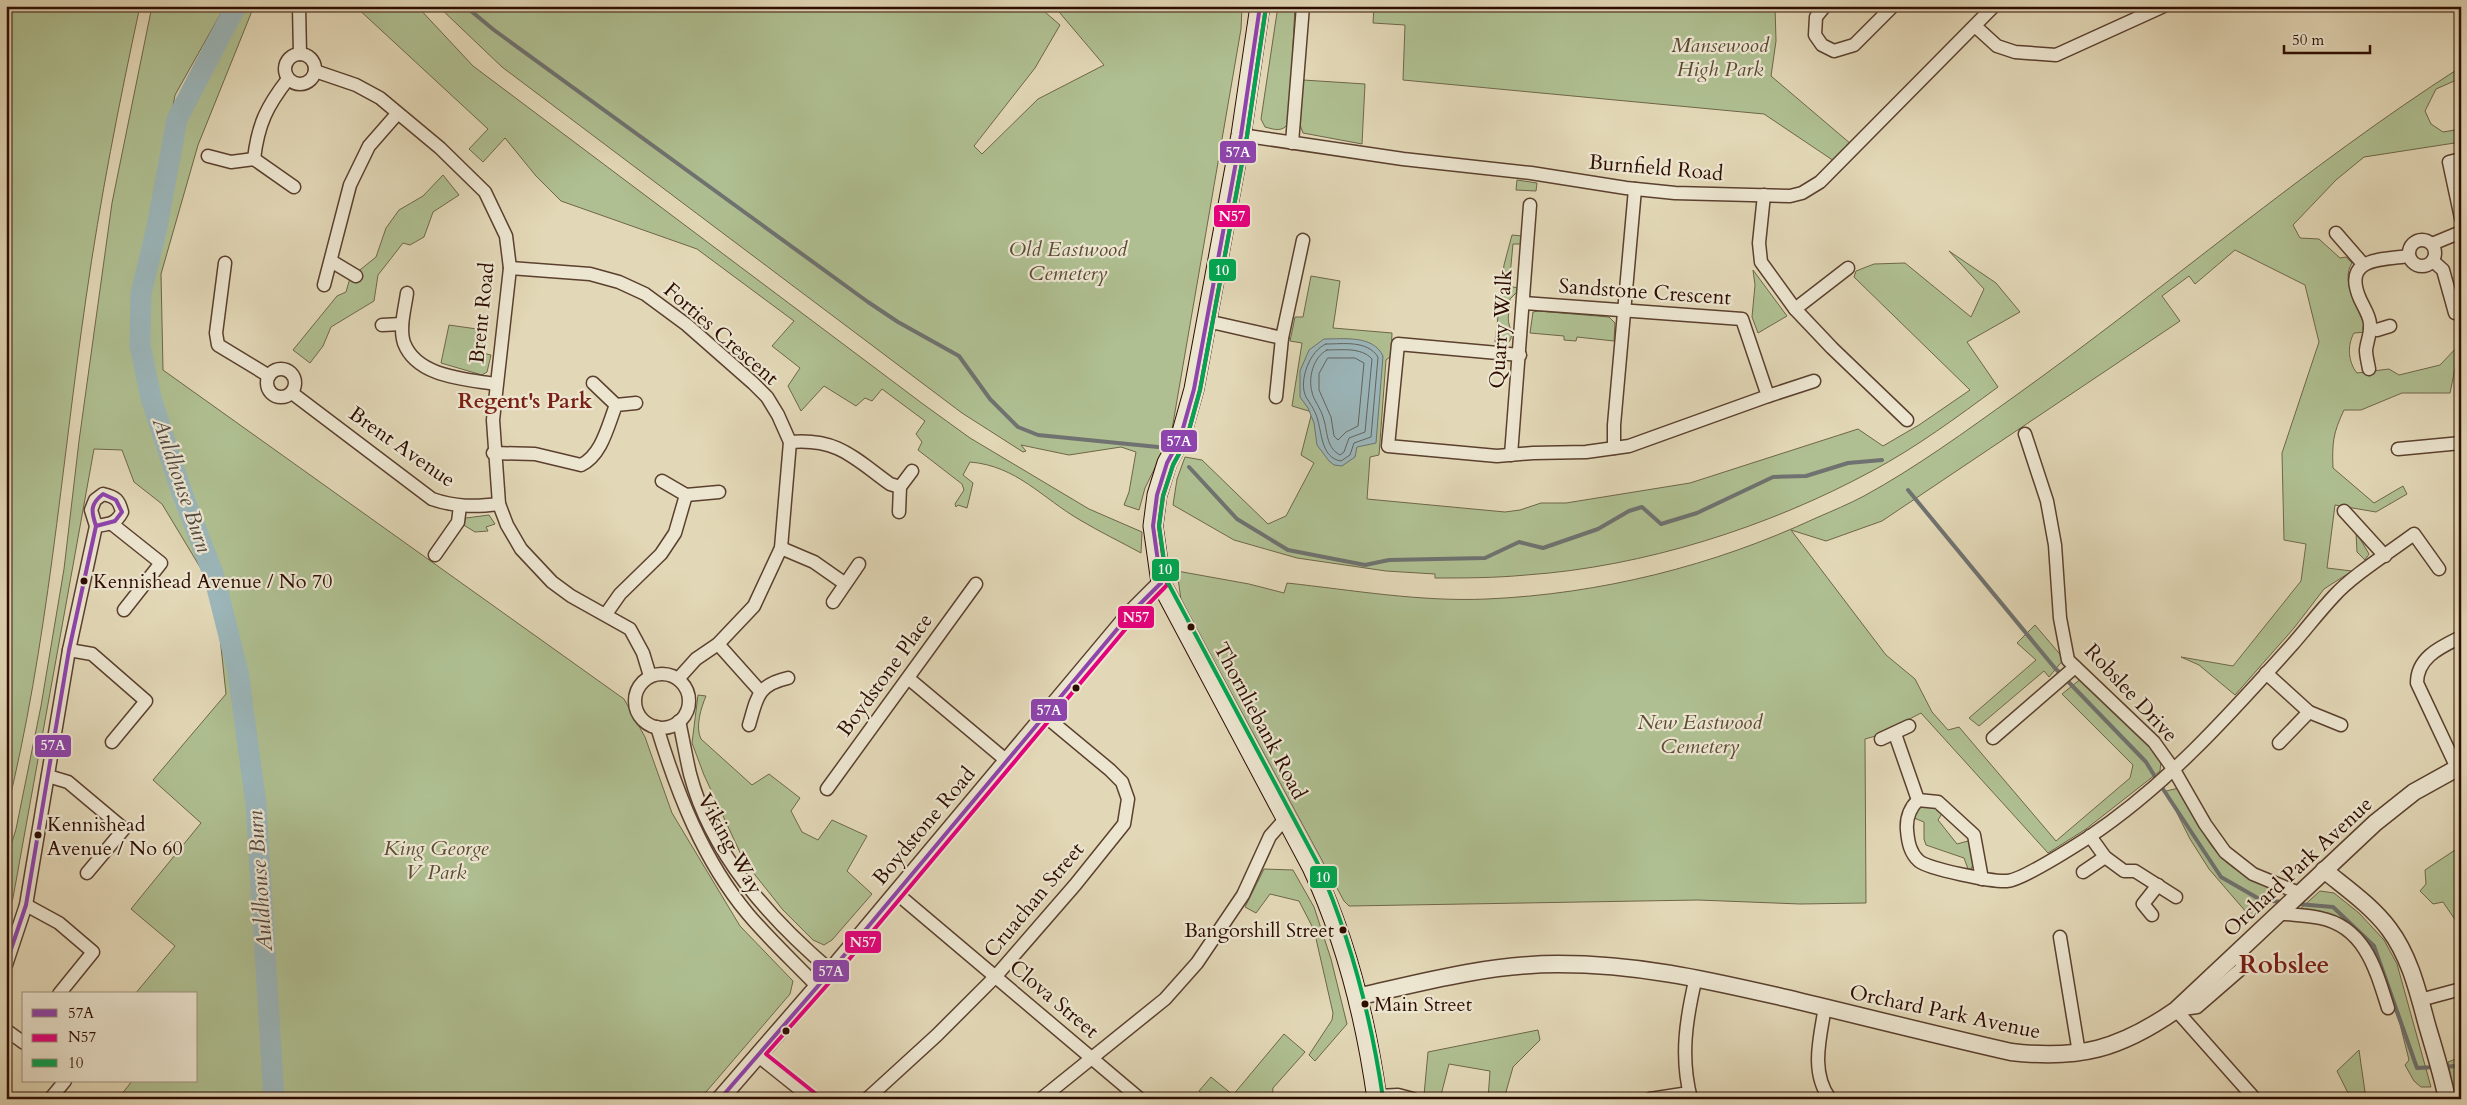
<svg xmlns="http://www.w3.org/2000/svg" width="2467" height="1105" font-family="Cardo,serif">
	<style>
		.green { fill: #afbf91; stroke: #6e6649 }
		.water { fill: #9bb6ba; stroke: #6f7270 }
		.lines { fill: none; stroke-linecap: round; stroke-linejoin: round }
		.shore { stroke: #64625e; stroke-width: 1 }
		.stream { stroke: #6f7270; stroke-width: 4 }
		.river { stroke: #9bb6ba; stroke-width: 21 }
		.minor-casing { stroke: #5b402e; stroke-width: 15 }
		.tertiary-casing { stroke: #5b402e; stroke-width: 19 }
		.secondary-casing { stroke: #2e0d01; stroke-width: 21 }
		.minor { stroke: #ece5d0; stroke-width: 12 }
		.tertiary { stroke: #ece5d0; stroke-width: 16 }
		.secondary { stroke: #ece5d0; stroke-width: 19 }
		.bus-1-casing { stroke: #ece5d0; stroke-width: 8 }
		.bus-2-casing { stroke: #ece5d0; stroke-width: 8 }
		.bus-3-casing { stroke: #ece5d0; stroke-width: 8 }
		.bus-1 { stroke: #8e44ad; stroke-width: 4 }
		.bus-2 { stroke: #e5007d; stroke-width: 4 }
		.bus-3 { stroke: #00a651; stroke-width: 4 }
		.bus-dot { fill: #2e0d01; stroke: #ece5d0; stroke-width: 2 }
		.labels { text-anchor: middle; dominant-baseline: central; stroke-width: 4.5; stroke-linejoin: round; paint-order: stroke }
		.bus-label { font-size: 20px; fill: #2e0d01; stroke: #ece5d0; text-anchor: start }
		.park-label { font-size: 21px; font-style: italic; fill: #5b4b33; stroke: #ece5d0 }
		.street-label { font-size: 21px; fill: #2e0d01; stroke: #ece5d0 }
		.neighbourhood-label { font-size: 22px; font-weight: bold; fill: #7a1f14; stroke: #ece5d0 }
		.water-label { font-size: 22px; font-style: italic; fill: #544842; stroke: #ece5d0 }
		.district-label { font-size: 26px; font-weight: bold; fill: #7a1f14; stroke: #ece5d0 }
		.line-badge { stroke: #ece5d0; stroke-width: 2 }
		.badge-label { font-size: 14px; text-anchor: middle; font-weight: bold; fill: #fff }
	</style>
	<rect width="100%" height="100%" fill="#e2d7b6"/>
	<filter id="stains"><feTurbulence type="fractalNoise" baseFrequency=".004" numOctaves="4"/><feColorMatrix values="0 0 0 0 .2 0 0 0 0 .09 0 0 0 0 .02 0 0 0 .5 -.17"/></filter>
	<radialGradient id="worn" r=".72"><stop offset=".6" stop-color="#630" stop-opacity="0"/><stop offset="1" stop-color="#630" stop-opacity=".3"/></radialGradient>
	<g class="green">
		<path d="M6 6H140C119 103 100 200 86 298 61 470 48 645 6 814Z"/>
		<path d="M152 6H225L175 95 131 335 136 363 168 470 200 548 213 591 194 502 164 418 150 371 146 318 181 120 239 6H254L198 145 161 274 163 370 624 699 645 737 672 813 740 926 793 981 790 994 700 1099H118L132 1081H196V994H135L175 946 131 909 201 823 153 780 226 694 216 600 203 572 162 504 134 482 122 450 94 449 13 898 6 922V862L16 829 41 706 64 569 79 441 112 203Z"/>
		<path d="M355 6H417L473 66 923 404 970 438 1089 509 1142 532 1141 553C1121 542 1100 532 1080 520 1042 498 1017 466 970 462L963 475 973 483 967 508 958 505 956 507 955 504 964 490 962 484 918 450 922 442 916 434 925 421 882 389 872 401 865 398 856 406 824 386 801 411 788 386 800 368 772 346 794 321 697 249 561 201 536 176 505 138 483 162 469 149 488 129Z"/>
		<path d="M438 6H1038L1060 25 1035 68 974 146 982 154 1038 99 1104 65 1054 6H1242L1241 29 1171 435 1145 488 1139 510 1124 505 1129 492 1136 452 1121 447 1069 455 1021 445 1026 451 1023 452 962 413 502 67Z"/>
		<path d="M1278 6H1295L1289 123C1282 132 1276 130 1265 127L1261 119Z"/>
		<path d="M1374 6H1775L1776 41 1771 76 1851 144 1834 161 1764 114 1403 80 1405 25 1373 23Z"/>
		<path d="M2461 67V78L2436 89 2425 111 2431 124 2443 132 2461 129V142L2364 157 2336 180 2293 225 2300 238 2319 239 2340 258 2346 257 2352 263C2339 283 2362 311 2366 332L2354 333C2347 345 2348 362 2357 373L2389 369 2399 375 2440 365 2460 344 2450 393H2402L2361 410H2344C2333 433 2332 443 2333 468L2374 503 2403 486 2407 494 2376 512 2335 505 2327 568 2352 571 2324 589 2294 628 2235 695 2199 665 2181 657 2233 666 2301 581 2306 544 2284 540 2282 453 2319 342 2305 285 2235 250 2195 284 2189 276 2162 296 2180 321 1882 521 1826 541 1791 530 1886 655 1915 679 1932 712 1948 730 1959 727 2056 841 2130 778 2133 765 2062 694 2082 678 2152 750 2161 761 2160 771 2086 829 2048 853 1921 713 1879 735 1865 739 1866 903 1800 904 1698 900 1349 906 1344 901 1181 600 1177 571 1249 584 1284 593 1287 583C1352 590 1420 602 1487 599 1600 594 1713 566 1816 518 1832 511 1849 504 1864 496 1917 467 1966 431 2015 396 2165 289 2305 167 2461 67Z"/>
		<path d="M1303 80 1365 84 1362 144 1303 133 1300 125Z"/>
		<path d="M443 175 459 195 433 212 424 237 410 245 403 243 378 275 374 301 331 327 323 346 310 363 293 350 337 296 346 292 350 278 376 257 386 228 399 210 423 196Z"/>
		<path d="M1517 180 1537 183 1536 191 1516 190Z"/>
		<path d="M1512 235 1522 236 1521 244H1513L1509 286 1518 288 1519 290 1510 299C1510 306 1507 318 1509 324 1511 332 1514 336 1508 343L1495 342 1504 265Z"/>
		<path d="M1949 251 1996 283 2020 312 1967 342 1998 387C1957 417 1917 447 1872 471 1769 527 1643 567 1526 575 1495 578 1465 578 1435 578V574L1386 571 1297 558 1234 540 1173 505 1177 479 1185 457 1202 460 1268 524 1286 516 1314 463 1301 455 1312 412 1292 406 1302 343 1290 341 1295 317H1303L1311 276 1340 281 1333 328 1392 333 1391 356 1386 360 1379 455 1370 457 1367 499 1505 512 1520 510 1541 503H1566L1690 483 1858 429 1883 446 1919 425 1970 390 1854 277 1856 271 1874 264 1905 263 1971 317 1984 289Z"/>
		<path d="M1753 270 1787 316 1758 333 1752 317 1755 285Z"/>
		<path d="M1538 311 1609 317 1615 323 1614 341 1577 337 1576 341 1564 340V336L1530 333 1533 312Z"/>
		<path d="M449 325 484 330 482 353 491 355 487 372 482 375 441 363Z"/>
		<path d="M489 515 495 524 486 527 488 531 475 532 462 524 466 518Z"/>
		<path d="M2356 532 2369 554 2365 560 2357 552Z"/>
		<path d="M2035 625 2064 659 2049 677 2044 671 1979 726 1969 718 2036 660 2017 643Z"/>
		<path d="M698 695 706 696C701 708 695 727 701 739L752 785 769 774 800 798 791 811 802 832 818 840 832 820 867 836 847 871 872 894 832 940 824 945 813 940 783 910 744 861 704 775 692 743Z"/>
		<path d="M2179 788 2184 792C2194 814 2203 838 2220 856 2236 873 2260 882 2279 894L2253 920 2209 869 2190 839 2166 791Z"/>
		<path d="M1932 803 1943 812 1938 820 1957 844 1968 841C1972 850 1977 859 1971 869H1968L1964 858 1926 845 1924 839V822L1914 818 1920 805Z"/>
		<path d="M2461 846V919L2456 921 2443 902 2433 904 2420 891 2426 884 2425 870Z"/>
		<path d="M1264 869 1293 870 1314 907 1331 959 1347 1024 1315 1061 1309 1055 1332 1020 1333 1013 1314 930 1299 901 1270 894 1256 913 1245 907Z"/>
		<path d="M2320 891 2334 893 2359 913 2384 940 2397 964 2431 1087H2421L2414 1081 2405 1065 2409 1060 2400 1024 2371 947 2354 929 2338 917 2319 911 2299 910Z"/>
		<path d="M1538 1030 1540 1040 1513 1067 1504 1099H1488L1490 1071 1449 1064 1440 1099 1424 1095 1428 1052Z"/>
		<path d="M1284 1034 1305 1052 1273 1088 1272 1099C1255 1099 1211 1103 1199 1091L1211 1077 1233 1095Z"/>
		<path d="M2359 1050 2366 1099H2351L2337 1071Z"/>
		<path d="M2461 1057V1099H2455L2448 1062Z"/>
	</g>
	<path class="water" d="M1324 339C1345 339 1373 335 1383 356L1376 443 1357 447 1355 457 1342 466 1334 465 1329 461 1317 445 1314 423 1308 408 1300 397V371L1309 350Z"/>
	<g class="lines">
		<g class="shore">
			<path d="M1326 344C1344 344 1367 340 1378 357L1371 437 1354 443 1350 455 1341 461C1322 458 1322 435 1318 421 1316 412 1311 405 1306 397 1298 381 1310 350 1326 344Z"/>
			<path d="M1327 350C1342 350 1361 347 1372 359L1365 432 1349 438 1344 452 1340 455C1325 447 1328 430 1323 417 1321 409 1313 399 1312 392 1308 378 1313 357 1327 350Z"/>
			<path d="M1328 358H1355L1364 363 1358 426 1346 432 1338 440 1334 436 1331 417 1319 390V374Z"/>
		</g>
		<g class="stream">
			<path d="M465 6 494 30 868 302 898 322 959 356 990 399 1018 427 1038 435 1158 447"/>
			<path d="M1189 467 1237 519 1288 550 1365 565 1389 560 1485 558 1519 542 1543 548 1598 529 1629 511 1642 507 1661 524 1697 513 1773 477 1806 476 1848 463 1882 460"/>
			<path d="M1908 490 2054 667 2146 762 2157 780"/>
			<path d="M2161 786 2221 877 2261 900 2283 902"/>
			<path d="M2298 904 2333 907 2374 946 2417 1068 2436 1067"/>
			<path d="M2443 1067 2455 1066 2461 1074"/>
		</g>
		<path class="river" d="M236 6 177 119 157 227 141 294 140 345 151 398 182 493 214 576 238 672 256 804 274 1099"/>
		<defs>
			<g id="minor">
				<path d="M299 6 300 54"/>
				<path d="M1825 6 1816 17 1815 35 1822 45 1834 51 1854 45 1893 6"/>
				<path d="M1975 26 1997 46 2015 52 2056 55 2164 6"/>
				<circle cx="300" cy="69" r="15"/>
				<path d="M315 71 356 85 380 98 440 148 485 192 506 236 510 268 493 420 499 504 507 525 521 549 552 582 571 596 630 629 643 653 650 676"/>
				<path d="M1241 135 1403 159 1531 173 1626 188 1675 193 1790 196 1802 193 1820 182 1994 6"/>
				<path d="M1292 143 1303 6"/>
				<path d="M208 156 231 162 254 159 294 187"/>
				<path d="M254 159C258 124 267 106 288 79"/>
				<path d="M2461 159 2449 162 2461 218"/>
				<path d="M1764 195 1759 243 1761 262 1795 309 1832 348 1907 420"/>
				<path d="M2336 233 2363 264"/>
				<circle cx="2422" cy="253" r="13"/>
				<path d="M2432 244 2461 232"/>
				<path d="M331 261 356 276"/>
				<path d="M2433 261 2443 270 2455 313"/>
				<path d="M225 263 216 333 218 345 269 376"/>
				<path d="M510 268 590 274 619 282 645 294 687 325 753 383 767 397 778 415 790 442 781 548 754 606 718 644 696 659 678 679"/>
				<path d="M324 285 350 185 369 146 397 114"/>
				<path d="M407 293C405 308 399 328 404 343 417 377 465 379 495 384"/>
				<path d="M1795 309 1848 268"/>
				<path d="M1207 321 1282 338"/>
				<path d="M382 325 402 324"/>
				<path d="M2370 328 2377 330 2390 326"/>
				<path d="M1520 355 1398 344 1388 446 1497 456 1533 453 1586 452 1629 446 1768 396 1742 319 1523 303"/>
				<circle cx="281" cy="383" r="14"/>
				<path d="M2369 369C2368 363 2366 356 2366 350 2367 341 2371 333 2370 324 2370 316 2363 306 2360 299 2342 258 2379 260 2409 256"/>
				<path d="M593 383 616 405"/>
				<path d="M292 393 432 499C455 507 475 507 499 504"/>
				<path d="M1768 396 1814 381"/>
				<path d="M1276 397 1282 338 1303 240"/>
				<path d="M2025 434 2047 501 2055 545 2060 618 2068 660 2154 742 2174 770 2205 824 2225 852 2253 874 2299 893"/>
				<path d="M790 442C838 438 854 458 890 484L900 487"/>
				<path d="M1614 448V425L1635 189"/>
				<path d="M2398 449 2461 443"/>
				<path d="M493 453 535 454 581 465C602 455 608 425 616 405L636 403"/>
				<path d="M1511 455 1530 205"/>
				<path d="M686 495 719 492"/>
				<path d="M2344 511 2385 556"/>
				<path d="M899 512 900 487 912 471"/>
				<path d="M112 524 161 563 124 610"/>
				<path d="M781 548 814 562 844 583"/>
				<path d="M435 555 458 522 460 506"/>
				<path d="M833 602 859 564"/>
				<path d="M606 614 620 594 661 554 675 533 686 495 662 481"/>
				<path d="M718 644 760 691"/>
				<path d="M69 650 92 654 146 701 112 742"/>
				<path d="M2266 673 2309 712 2341 725"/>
				<circle cx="662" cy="701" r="27"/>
				<path d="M908 678 1007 761"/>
				<path d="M679 721C683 739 686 757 690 774 711 854 769 918 831 971"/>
				<path d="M749 725C757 698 757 685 788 678"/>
				<path d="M657 727C677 793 703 860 748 914 769 939 794 962 817 986"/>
				<path d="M1895 734 1918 800C1910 808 1906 818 1907 830 1908 842 1910 853 1919 861 1929 869 1992 882 2007 881 2022 880 2075 846 2089 837 2167 785 2230 714 2292 645 2306 629 2319 612 2334 596 2353 575 2390 552 2414 534L2439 569"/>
				<path d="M1993 738 2075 667"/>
				<path d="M1881 739 1909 726"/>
				<path d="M2279 743 2309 712"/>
				<path d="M2457 768 2417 683C2417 657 2441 647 2461 637"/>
				<path d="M48 776 68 782 124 829 87 873"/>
				<path d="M827 789 976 584"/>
				<path d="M1918 800 1938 802 1974 835 1982 879"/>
				<path d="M2090 836 2105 857 2124 871H2135L2176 897"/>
				<path d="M2083 872 2105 857"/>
				<path d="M895 892 1140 1099"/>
				<path d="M26 905 59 923 93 952 59 994"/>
				<path d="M2277 913C2291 915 2306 915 2320 918 2365 927 2376 970 2388 1008"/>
				<path d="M2152 915 2143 904 2158 885"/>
				<path d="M2060 937 2079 1053"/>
				<path d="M6 965 26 905 69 650 96 526 91 510 95 500 103 494C116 497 119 500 122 512 116 524 109 524 96 526"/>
				<path d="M2420 1000 2461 989"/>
				<path d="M1825 1007C1820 1038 1810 1072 1830 1099"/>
				<path d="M2176 1010 2255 1099"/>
				<path d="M2176 1010 2197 1007 2242 968V961L2237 952"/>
				<path d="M6 1030 24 1043"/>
				<path d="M757 1055 812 1099"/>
				<path d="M1377 1096 1398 1095 1413 1099"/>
				<path d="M50 1099 65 1081"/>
				<path d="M867 1099 937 1035 996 976 1075 885 1124 824 1128 799 1122 782 1110 770 1045 716"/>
				<path d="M1041 1099 1165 999 1197 963 1243 895 1270 836 1286 818"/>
				<path d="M1650 1099 1689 1093"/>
				<path d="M1691 1099C1680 1057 1686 1019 1696 977"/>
			</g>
			<g id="tertiary">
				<path d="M2324 870C2346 888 2372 906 2389 929 2410 957 2418 992 2427 1025 2434 1049 2442 1074 2447 1099"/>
				<path d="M1357 997C1422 982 1490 964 1558 964 1640 964 1707 980 1786 998 1861 1016 1936 1035 2011 1052 2079 1060 2120 1049 2176 1010L2375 823 2414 792 2461 766"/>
				<path d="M720 1099 831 971 1129 615 1161 583"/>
			</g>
			<path id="secondary" d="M1260 6 1241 135 1194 389 1180 439 1167 463 1157 495 1153 526 1161 583 1312 867C1346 940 1366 1020 1377 1099"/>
		</defs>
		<use href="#minor" class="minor-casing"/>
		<use href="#tertiary" class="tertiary-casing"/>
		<use href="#secondary" class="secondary-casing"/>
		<use href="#minor" class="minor"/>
		<use href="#tertiary" class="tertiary"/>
		<use href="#secondary" class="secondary"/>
		<defs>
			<g id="bus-1">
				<path d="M103 494 116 500 122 512 115 521 96 526C91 511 90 504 103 494Z"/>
				<path d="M1161 583 1153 526 1157 495 1167 463 1180 439 1194 389 1241 135 1260 6"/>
				<path d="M6 964 26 905 69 650 96 526"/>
				<path d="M720 1099 831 971 1129 615 1161 583"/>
			</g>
			<path id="bus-2" d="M816 1094 766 1054 836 975 1134 619 1167 585 1159 526 1163 496 1173 465 1186 441 1200 390 1247 136 1266 7"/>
			<path id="bus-3" d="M1266 7 1247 136 1200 390 1186 441 1173 465 1163 496 1159 526 1167 581 1318 864C1351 939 1371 1017 1383 1098"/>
		</defs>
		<use href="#bus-1" class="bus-1-casing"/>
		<use href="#bus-2" class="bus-2-casing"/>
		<use href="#bus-3" class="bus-3-casing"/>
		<use href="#bus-1" class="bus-1"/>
		<use href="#bus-2" class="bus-2"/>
		<use href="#bus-3" class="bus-3"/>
	</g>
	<g class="bus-dot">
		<circle cx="84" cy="581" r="4.5"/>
		<circle cx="1191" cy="627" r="4.5"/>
		<circle cx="1076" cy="688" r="4.5"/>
		<circle cx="38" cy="835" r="4.5"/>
		<circle cx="1343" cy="930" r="4.5"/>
		<circle cx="1365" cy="1004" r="4.5"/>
		<circle cx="786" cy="1031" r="4.5"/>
	</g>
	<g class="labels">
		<g class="bus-label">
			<text x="93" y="581">Kennishead Avenue / No 70</text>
			<text x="47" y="824">Kennishead<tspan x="47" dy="24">Avenue / No 60</tspan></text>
			<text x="1334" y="930" text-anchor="end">Bangorshill Street</text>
			<text x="1374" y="1004">Main Street</text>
		</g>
		<g class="park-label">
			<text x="1720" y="45">Mansewood<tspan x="1720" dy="24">High Park</tspan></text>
			<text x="1068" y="249">Old Eastwood<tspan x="1068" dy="24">Cemetery</tspan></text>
			<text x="1700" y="722">New Eastwood<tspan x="1700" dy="24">Cemetery</tspan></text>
			<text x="436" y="848">King George<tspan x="436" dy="24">V Park</tspan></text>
		</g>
		<g class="street-label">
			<text transform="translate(1656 168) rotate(5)">Burnfield Road</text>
			<text transform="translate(1645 292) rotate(4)">Sandstone Crescent</text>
			<text transform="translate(482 313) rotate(-84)">Brent Road</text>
			<text transform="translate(1501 329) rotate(-86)">Quarry Walk</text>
			<text transform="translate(721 334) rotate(41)">Forties Crescent</text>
			<text transform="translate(402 447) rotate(35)">Brent Avenue</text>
			<text transform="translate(885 675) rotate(-54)">Boydstone Place</text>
			<text transform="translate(2131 693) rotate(47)">Robslee Drive</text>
			<text transform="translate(1260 721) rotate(62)">Thornliebank Road</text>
			<text transform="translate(924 826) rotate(-50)">Boydstone Road</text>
			<text transform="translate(730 844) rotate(61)">Viking Way</text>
			<text transform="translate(2298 867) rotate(-43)">Orchard Park Avenue</text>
			<text transform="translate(1034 900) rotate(-50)">Cruachan Street</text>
			<text transform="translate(1054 999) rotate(40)">Clova Street</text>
			<text transform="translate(1945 1012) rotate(12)">Orchard Park Avenue</text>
		</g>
		<g class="neighbourhood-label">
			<text x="525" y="401">Regent's Park</text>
		</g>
		<g class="water-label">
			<text transform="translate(182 485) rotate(71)">Auldhouse Burn</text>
			<text transform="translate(260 881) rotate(-94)">Auldhouse Burn</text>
		</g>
		<g class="district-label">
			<text x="2284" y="964">Robslee</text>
		</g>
	</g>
	<g class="line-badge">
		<rect x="1219" y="140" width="38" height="24" rx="5" fill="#8e44ad"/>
		<rect x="1213" y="204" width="38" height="24" rx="5" fill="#e5007d"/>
		<rect x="1208" y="258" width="29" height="24" rx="5" fill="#00a651"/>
		<rect x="1160" y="429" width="38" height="24" rx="5" fill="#8e44ad"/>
		<rect x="1151" y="558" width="29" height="24" rx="5" fill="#00a651"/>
		<rect x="1117" y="605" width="38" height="24" rx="5" fill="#e5007d"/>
		<rect x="1030" y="698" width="38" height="24" rx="5" fill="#8e44ad"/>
		<rect x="34" y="734" width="38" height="24" rx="5" fill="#8e44ad"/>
		<rect x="1309" y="865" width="29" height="24" rx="5" fill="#00a651"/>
		<rect x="844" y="930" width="38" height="24" rx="5" fill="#e5007d"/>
		<rect x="812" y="959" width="38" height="24" rx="5" fill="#8e44ad"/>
	</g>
	<g class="badge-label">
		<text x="1238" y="157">57A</text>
		<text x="1232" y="221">N57</text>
		<text x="1222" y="275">10</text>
		<text x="1179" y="446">57A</text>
		<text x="1165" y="574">10</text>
		<text x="1136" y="622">N57</text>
		<text x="1049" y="715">57A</text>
		<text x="53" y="750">57A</text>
		<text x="1323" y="882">10</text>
		<text x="863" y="947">N57</text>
		<text x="831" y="976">57A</text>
	</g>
	<rect width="2467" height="1105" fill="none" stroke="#e2d7b6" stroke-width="25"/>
	<rect x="8" y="8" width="2452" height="1090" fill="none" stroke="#2e0d01" stroke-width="2.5"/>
	<rect x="12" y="12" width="2442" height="1080" fill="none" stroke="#2e0d01"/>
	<rect x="22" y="992" width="175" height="90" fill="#ece5d0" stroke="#a08f7d"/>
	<rect x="32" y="1009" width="25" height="8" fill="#8e44ad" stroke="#a08f7d"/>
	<text x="68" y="1018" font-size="15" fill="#2e0d01">57A</text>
	<rect x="32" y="1034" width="25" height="8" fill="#e5007d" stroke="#a08f7d"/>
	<text x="68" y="1042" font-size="15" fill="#2e0d01">N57</text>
	<rect x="32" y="1059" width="25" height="8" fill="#00a651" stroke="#a08f7d"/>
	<text x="68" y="1068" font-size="15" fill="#2e0d01">10</text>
	<path d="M2284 45v8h86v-8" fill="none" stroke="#2e0d01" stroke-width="2.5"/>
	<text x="2292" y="45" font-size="15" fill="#2e0d01" stroke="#ece5d0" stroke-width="4" paint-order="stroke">50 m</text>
	<rect width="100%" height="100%" filter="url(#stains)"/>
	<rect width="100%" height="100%" fill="url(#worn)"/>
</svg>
